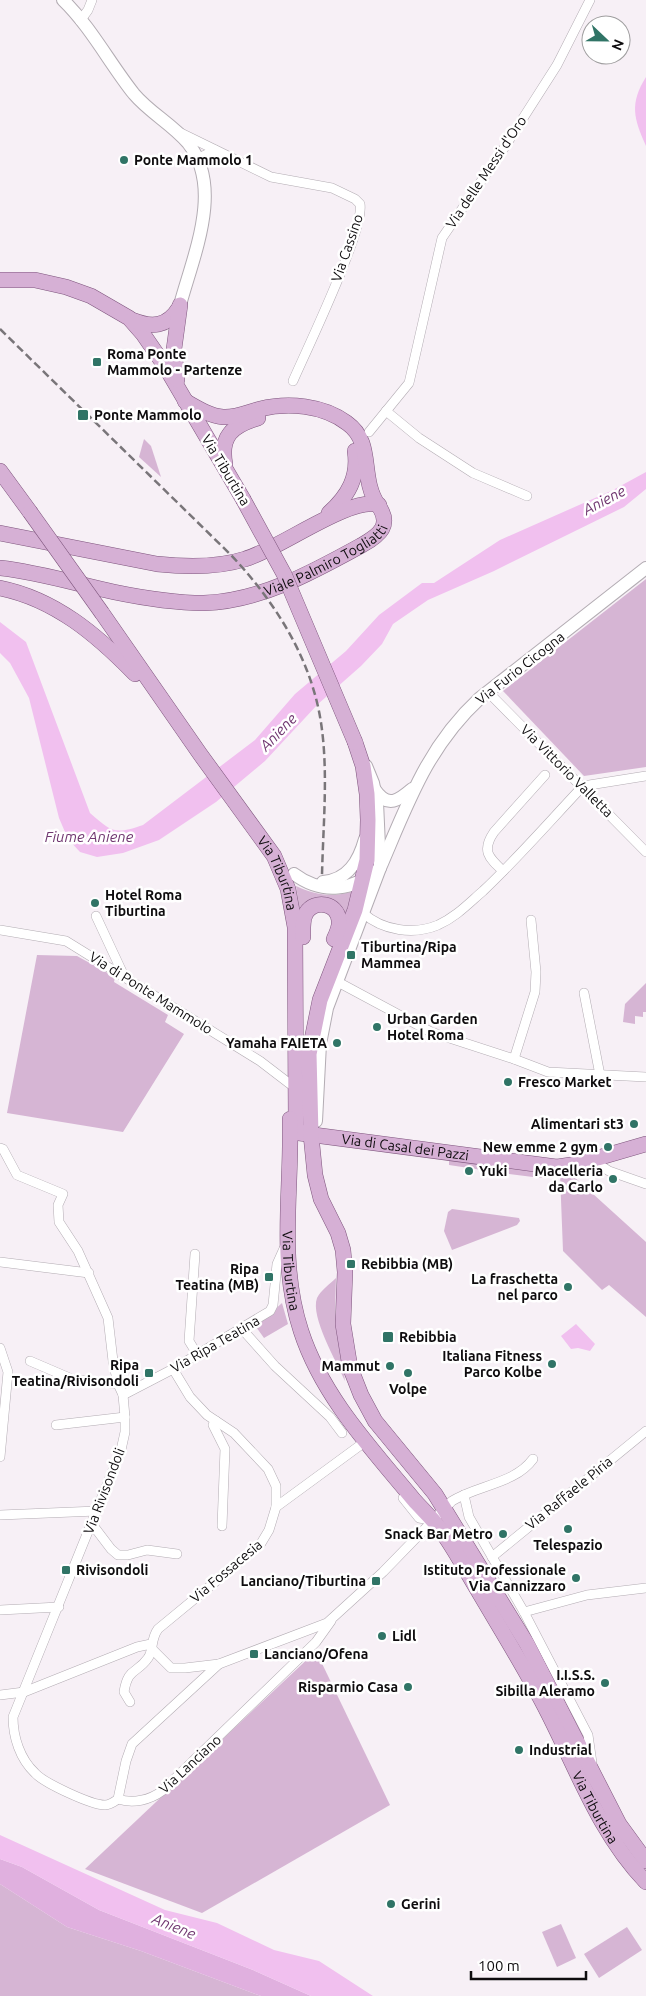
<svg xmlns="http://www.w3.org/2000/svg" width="646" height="1996" font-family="Ubuntu,sans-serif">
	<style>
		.green { fill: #d6b5d4 }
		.forest { fill: #e0b0df }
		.water { fill: #f1c0ef }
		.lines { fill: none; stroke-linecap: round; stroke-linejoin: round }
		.street-casing { stroke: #b3acb3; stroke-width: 10 }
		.secondary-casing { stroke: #b3acb3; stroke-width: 14 }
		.primary-casing { stroke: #7e557d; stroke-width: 16 }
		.street { stroke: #fff; stroke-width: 9 }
		.secondary { stroke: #fff; stroke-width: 12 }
		.primary { stroke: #d6b0d5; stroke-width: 15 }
		.rail { stroke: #797579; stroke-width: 2.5; stroke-dasharray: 8 4; stroke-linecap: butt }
		.primary-bridge-casing { stroke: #7e557d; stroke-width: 16; stroke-linecap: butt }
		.primary-bridge { stroke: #d6b0d5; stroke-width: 15 }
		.poi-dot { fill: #307466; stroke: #fff; stroke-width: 2 }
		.labels { text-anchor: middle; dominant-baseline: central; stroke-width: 5; stroke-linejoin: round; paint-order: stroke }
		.poi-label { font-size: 14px; font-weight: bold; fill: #0e0c0e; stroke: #fff; text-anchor: start }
		.street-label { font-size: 14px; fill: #0e0c0e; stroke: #fff }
		.water-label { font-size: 15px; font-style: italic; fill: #703770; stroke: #fff }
	</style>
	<rect width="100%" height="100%" fill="#f7f0f6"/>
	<g class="green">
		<path d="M144 439 151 446 161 477 139 457Z"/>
		<path d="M646 579V767L584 776 503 691Z"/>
		<path d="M296 886C315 895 333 898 353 891L345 915 342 909 300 911Z"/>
		<path d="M37 955 77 956 115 977 114 982 168 1015 165 1022 184 1034 123 1132 7 1113Z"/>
		<path d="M646 983V1012H643V1017L635 1016V1024L623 1022 625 1004Z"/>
		<path d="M449 1159 503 1166 502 1173 449 1165Z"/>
		<path d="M507 1166 547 1172 548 1175 541 1178 509 1174 505 1170Z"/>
		<path d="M560 1174H571L646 1242V1317L609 1285 602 1290 563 1251Z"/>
		<path d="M452 1209 519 1218 520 1221 517 1225 452 1250 444 1231 448 1212Z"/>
		<path d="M336 1278 335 1313 345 1381C337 1362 310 1317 317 1298 321 1290 330 1284 336 1278Z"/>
		<path d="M282 1303 288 1324 264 1338 254 1324 271 1313Z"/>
		<path d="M316 1651 390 1805 202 1913 85 1869Z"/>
		<path d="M0 1884 67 1927 141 1951 261 1996H0Z"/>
		<path d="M561 1924 576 1958 557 1967 542 1932Z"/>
		<path d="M627 1927 642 1950 599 1978 584 1954Z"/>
	</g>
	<path class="forest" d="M0 1859 22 1867 99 1910 253 1970 311 1996H261L141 1951 67 1927 0 1884Z"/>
	<g class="water">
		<path d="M646 77V146C634 119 629 104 646 77Z"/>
		<path d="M646 472V489L624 507 494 571 428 600 393 624 382 644 361 666 318 704 265 761 216 802 159 840 123 853 97 857 80 852 68 839 59 818 29 698 10 663 0 653V622L26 642 90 813C112 832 114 835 143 825L255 740 295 694 346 651 379 615 422 583H434L500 540 613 490Z"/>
		<path d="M576 1324 595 1344 590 1351 578 1348 571 1349 561 1336Z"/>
		<path d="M0 1835 165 1910 217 1923 274 1950 319 1961 373 1996H311L253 1970 99 1910 22 1867 0 1859Z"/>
	</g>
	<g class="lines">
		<defs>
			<g id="street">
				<path d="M80 21 88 10 92 0"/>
				<path d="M181 133 271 177 332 188 355 199 360 204C365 229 306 351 293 381"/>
				<path d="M197 159 215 150"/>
				<path d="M386 411 419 438 473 473 527 496"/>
				<path d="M369 432 409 383 442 238 504 148 557 65 590 0"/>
				<path d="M488 692 646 852"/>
				<path d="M583 786 646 776"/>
				<path d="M503 871C489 858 481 851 494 832L545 775"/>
				<path d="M363 913C383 931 414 935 438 925 456 917 469 903 483 891 518 858 550 821 583 786"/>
				<path d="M96 916 124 976"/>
				<path d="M0 930 66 941 260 1061 290 1084"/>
				<path d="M336 981 431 1032 514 1059 548 1072 646 1077"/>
				<path d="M584 993 600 1075"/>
				<path d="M514 1059 535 992 536 972 531 920"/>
				<path d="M0 1148 3 1149 17 1175 63 1194 58 1205 59 1222 78 1251 108 1318 113 1361 118 1384 123 1395 125 1417V1432L121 1450 13 1717C13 1737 20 1759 35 1773 44 1783 91 1805 105 1805 110 1805 114 1802 118 1799"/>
				<path d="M592 1160 609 1171 646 1184"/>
				<path d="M195 1254 189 1341 197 1354"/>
				<path d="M0 1262 89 1273"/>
				<path d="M242 1329 275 1366 330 1417 342 1433"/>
				<path d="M0 1348 8 1372 0 1457"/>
				<path d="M30 1361 72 1379 118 1384"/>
				<path d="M173 1369 190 1397 207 1415 234 1433 268 1469 276 1486V1507"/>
				<path d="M123 1395 173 1369 270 1311 273 1305 277 1264 286 1244"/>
				<path d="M216 1421 213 1425 225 1449 222 1526"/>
				<path d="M56 1425 125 1417"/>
				<path d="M464 1495 469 1517 524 1612 588 1735 592 1763"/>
				<path d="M403 1498 419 1518 431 1520"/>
				<path d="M0 1515 97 1511"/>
				<path d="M92 1524 111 1549 118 1555H128L147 1550 177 1554"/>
				<path d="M492 1557 646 1431"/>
				<path d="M0 1610 59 1607"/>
				<path d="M524 1612 587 1595 646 1588"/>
				<path d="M152 1649 171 1668H185L219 1664"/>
				<path d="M0 1695 24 1692 137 1647 151 1644"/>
				<path d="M130 1702 124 1692C128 1667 137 1674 148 1658 154 1650 150 1640 158 1629L260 1545 269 1530 276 1507 366 1441"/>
				<path d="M118 1799 126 1761 132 1744 219 1664 327 1623 383 1572 452 1501C477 1485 515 1484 533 1459"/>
				<path d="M118 1799C133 1804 150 1800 162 1791L316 1642 331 1621"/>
			</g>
			<g id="secondary">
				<path d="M63 0C91 27 110 64 134 94 150 113 172 124 188 143 224 188 193 256 180 305"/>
				<path d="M375 790C388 809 399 800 412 789"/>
				<path d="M294 874C322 895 354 891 380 868 408 803 427 747 480 698L646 568"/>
				<path d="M323 882C348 880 359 861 365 839"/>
				<path d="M316 1121 320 1044 327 1008 380 868 377 802 373 783 366 766"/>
			</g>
			<g id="primary">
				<path d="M0 280H35L66 287 91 296 129 318 143 334 165 366 243 499"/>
				<path d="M132 320C152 328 167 327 179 308"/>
				<path d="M177 380 174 349 180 305"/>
				<path d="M225 464C220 436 232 426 258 418"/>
				<path d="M0 471 30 512"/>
				<path d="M329 513C348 496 359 477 355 451"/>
				<path d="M0 533 157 564C186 567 217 568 245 559 278 550 351 495 379 505"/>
				<path id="s1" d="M0 568C38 572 77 584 114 592 143 598 174 603 204 603 261 601 313 572 362 545 380 535 392 525 378 505 359 477 375 443 347 423 323 405 288 402 260 409 248 412 236 418 223 417 210 416 197 408 185 401"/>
				<path d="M0 588C55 599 97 635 135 674"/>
				<path id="s2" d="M102 613 200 754 274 856 288 889 295 927 296 1126 299 1133 557 1167 577 1164 646 1144"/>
				<path d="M355 742 363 766 367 794 368 820 367 860 355 910 320 1000 309 1054 311 1135 315 1175 321 1199 338 1233 343 1250 345 1272 343 1324 350 1367 361 1395 375 1421 435 1494 527 1644 619 1824 646 1861"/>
				<path d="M303 937C303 930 302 920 306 913 315 899 337 903 339 920 340 927 337 933 334 939"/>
				<path id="s3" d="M290 1119C292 1191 278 1261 301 1331 322 1396 371 1448 414 1500 423 1510 433 1519 440 1529 454 1548 465 1569 477 1589 501 1630 527 1671 548 1713 578 1772 600 1834 646 1882"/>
			</g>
		</defs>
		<use href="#street" class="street-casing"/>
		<use href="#secondary" class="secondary-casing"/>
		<use href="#primary" class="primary-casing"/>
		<use href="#street" class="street"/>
		<use href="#secondary" class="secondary"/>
		<use href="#primary" class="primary"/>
		<path class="rail" d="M0 329 231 555C277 604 314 663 322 730 328 777 323 828 322 875"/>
		<defs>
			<g id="primary-bridge">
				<path d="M243 499 284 574 355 742"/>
				<path d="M30 512 102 613"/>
			</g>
		</defs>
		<use href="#primary-bridge" class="primary-bridge-casing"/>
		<use href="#primary-bridge" class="primary-bridge"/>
	</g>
	<g class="poi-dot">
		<circle cx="124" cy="160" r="5"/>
		<rect x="92" y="357" width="10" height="10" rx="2.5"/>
		<rect x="77" y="409" width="12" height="12" rx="2.5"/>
		<circle cx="95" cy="903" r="5"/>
		<rect x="346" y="950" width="10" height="10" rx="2.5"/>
		<circle cx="377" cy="1027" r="5"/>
		<circle cx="337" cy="1043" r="5"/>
		<circle cx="508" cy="1082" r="5"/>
		<circle cx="634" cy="1124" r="5"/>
		<circle cx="608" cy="1147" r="5"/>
		<circle cx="469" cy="1171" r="5"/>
		<circle cx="613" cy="1179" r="5"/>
		<rect x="346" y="1259" width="10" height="10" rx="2.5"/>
		<rect x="264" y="1272" width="10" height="10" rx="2.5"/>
		<circle cx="568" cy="1287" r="5"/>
		<rect x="382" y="1331" width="12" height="12" rx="2.5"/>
		<circle cx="552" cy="1364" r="5"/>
		<circle cx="390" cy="1366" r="5"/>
		<rect x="144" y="1368" width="10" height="10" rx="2.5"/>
		<circle cx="408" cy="1373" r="5"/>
		<circle cx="568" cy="1529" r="5"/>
		<circle cx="503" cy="1534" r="5"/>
		<rect x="61" y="1565" width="10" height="10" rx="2.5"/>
		<circle cx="576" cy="1578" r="5"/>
		<rect x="371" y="1576" width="10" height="10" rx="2.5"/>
		<circle cx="382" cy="1636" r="5"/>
		<rect x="249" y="1649" width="10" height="10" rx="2.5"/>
		<circle cx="605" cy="1683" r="5"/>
		<circle cx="408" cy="1687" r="5"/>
		<circle cx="519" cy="1750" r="5"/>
		<circle cx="391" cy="1904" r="5"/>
	</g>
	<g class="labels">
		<g class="poi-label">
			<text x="134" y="160">Ponte Mammolo 1</text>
			<text x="107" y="354">Roma Ponte<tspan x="107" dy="16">Mammolo - Partenze</tspan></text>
			<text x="94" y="415">Ponte Mammolo</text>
			<text x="105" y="895">Hotel Roma<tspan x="105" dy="16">Tiburtina</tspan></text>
			<text x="361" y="947">Tiburtina/Ripa<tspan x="361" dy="16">Mammea</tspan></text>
			<text x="387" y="1019">Urban Garden<tspan x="387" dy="16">Hotel Roma</tspan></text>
			<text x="327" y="1043" text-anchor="end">Yamaha FAIETA</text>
			<text x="518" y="1082">Fresco Market</text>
			<text x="624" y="1124" text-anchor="end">Alimentari st3</text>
			<text x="598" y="1147" text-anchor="end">New emme 2 gym</text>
			<text x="479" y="1171">Yuki</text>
			<text x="603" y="1171" text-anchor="end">Macelleria<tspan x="603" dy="16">da Carlo</tspan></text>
			<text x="361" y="1264">Rebibbia (MB)</text>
			<text x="259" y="1269" text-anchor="end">Ripa<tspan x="259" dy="16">Teatina (MB)</tspan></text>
			<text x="558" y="1279" text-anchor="end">La fraschetta<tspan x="558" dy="16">nel parco</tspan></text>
			<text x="399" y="1337">Rebibbia</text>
			<text x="542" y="1356" text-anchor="end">Italiana Fitness<tspan x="542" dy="16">Parco Kolbe</tspan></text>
			<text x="139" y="1365" text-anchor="end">Ripa<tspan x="139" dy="16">Teatina/Rivisondoli</tspan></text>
			<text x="380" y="1366" text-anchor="end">Mammut</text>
			<text x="408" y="1389" text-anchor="middle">Volpe</text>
			<text x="493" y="1534" text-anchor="end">Snack Bar Metro</text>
			<text x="568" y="1545" text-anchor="middle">Telespazio</text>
			<text x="76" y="1570">Rivisondoli</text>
			<text x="566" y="1570" text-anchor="end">Istituto Professionale<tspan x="566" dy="16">Via Cannizzaro</tspan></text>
			<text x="366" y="1581" text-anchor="end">Lanciano/Tiburtina</text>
			<text x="392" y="1636">Lidl</text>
			<text x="264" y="1654">Lanciano/Ofena</text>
			<text x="595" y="1675" text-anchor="end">I.I.S.S.<tspan x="595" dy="16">Sibilla Aleramo</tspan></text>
			<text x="398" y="1687" text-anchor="end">Risparmio Casa</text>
			<text x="529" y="1750">Industrial</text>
			<text x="401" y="1904">Gerini</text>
		</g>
		<g class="street-label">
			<text transform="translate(486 172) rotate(-56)">Via delle Messi d'Oro</text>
			<text transform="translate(347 248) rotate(-71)">Via Cassino</text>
			<text transform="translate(226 470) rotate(59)">Via Tiburtina</text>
			<text stroke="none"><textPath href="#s1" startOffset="338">Viale Palmiro Togliatti</textPath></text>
			<text transform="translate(520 668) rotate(-38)">Via Furio Cicogna</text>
			<text transform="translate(567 771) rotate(45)">Via Vittorio Valletta</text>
			<text stroke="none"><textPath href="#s2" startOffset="315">Via Tiburtina</textPath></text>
			<text transform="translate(151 993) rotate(32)">Via di Ponte Mammolo</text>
			<text stroke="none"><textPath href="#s2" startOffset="686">Via di Casal dei Pazzi</textPath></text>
			<text stroke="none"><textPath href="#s3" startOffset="152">Via Tiburtina</textPath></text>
			<text transform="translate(215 1344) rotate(-30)">Via Ripa Teatina</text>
			<text transform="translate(104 1491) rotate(-69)">Via Rivisondoli</text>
			<text transform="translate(569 1493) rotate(-39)">Via Raffaele Piria</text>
			<text transform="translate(226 1571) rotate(-40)">Via Fossacesia</text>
			<text transform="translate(190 1764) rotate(-43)">Via Lanciano</text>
			<text stroke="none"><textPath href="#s3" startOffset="776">Via Tiburtina</textPath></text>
		</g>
		<g class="water-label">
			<text transform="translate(604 500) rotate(-28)">Aniene</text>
			<text transform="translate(278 732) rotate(-46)">Aniene</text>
			<text x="89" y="836">Fiume Aniene</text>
			<text transform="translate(174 1926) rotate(22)">Aniene</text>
		</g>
	</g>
	<g transform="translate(606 40) rotate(112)"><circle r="24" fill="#ffffff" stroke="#9f9e9f"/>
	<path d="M0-4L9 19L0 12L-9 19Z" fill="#307466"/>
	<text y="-8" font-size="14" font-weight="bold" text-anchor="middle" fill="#0e0c0e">N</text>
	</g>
	<path d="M471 1971v8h115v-8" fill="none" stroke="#0e0c0e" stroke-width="2.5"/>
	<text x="478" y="1971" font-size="15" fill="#0e0c0e" stroke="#ffffff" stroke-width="4" paint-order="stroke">100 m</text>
</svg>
